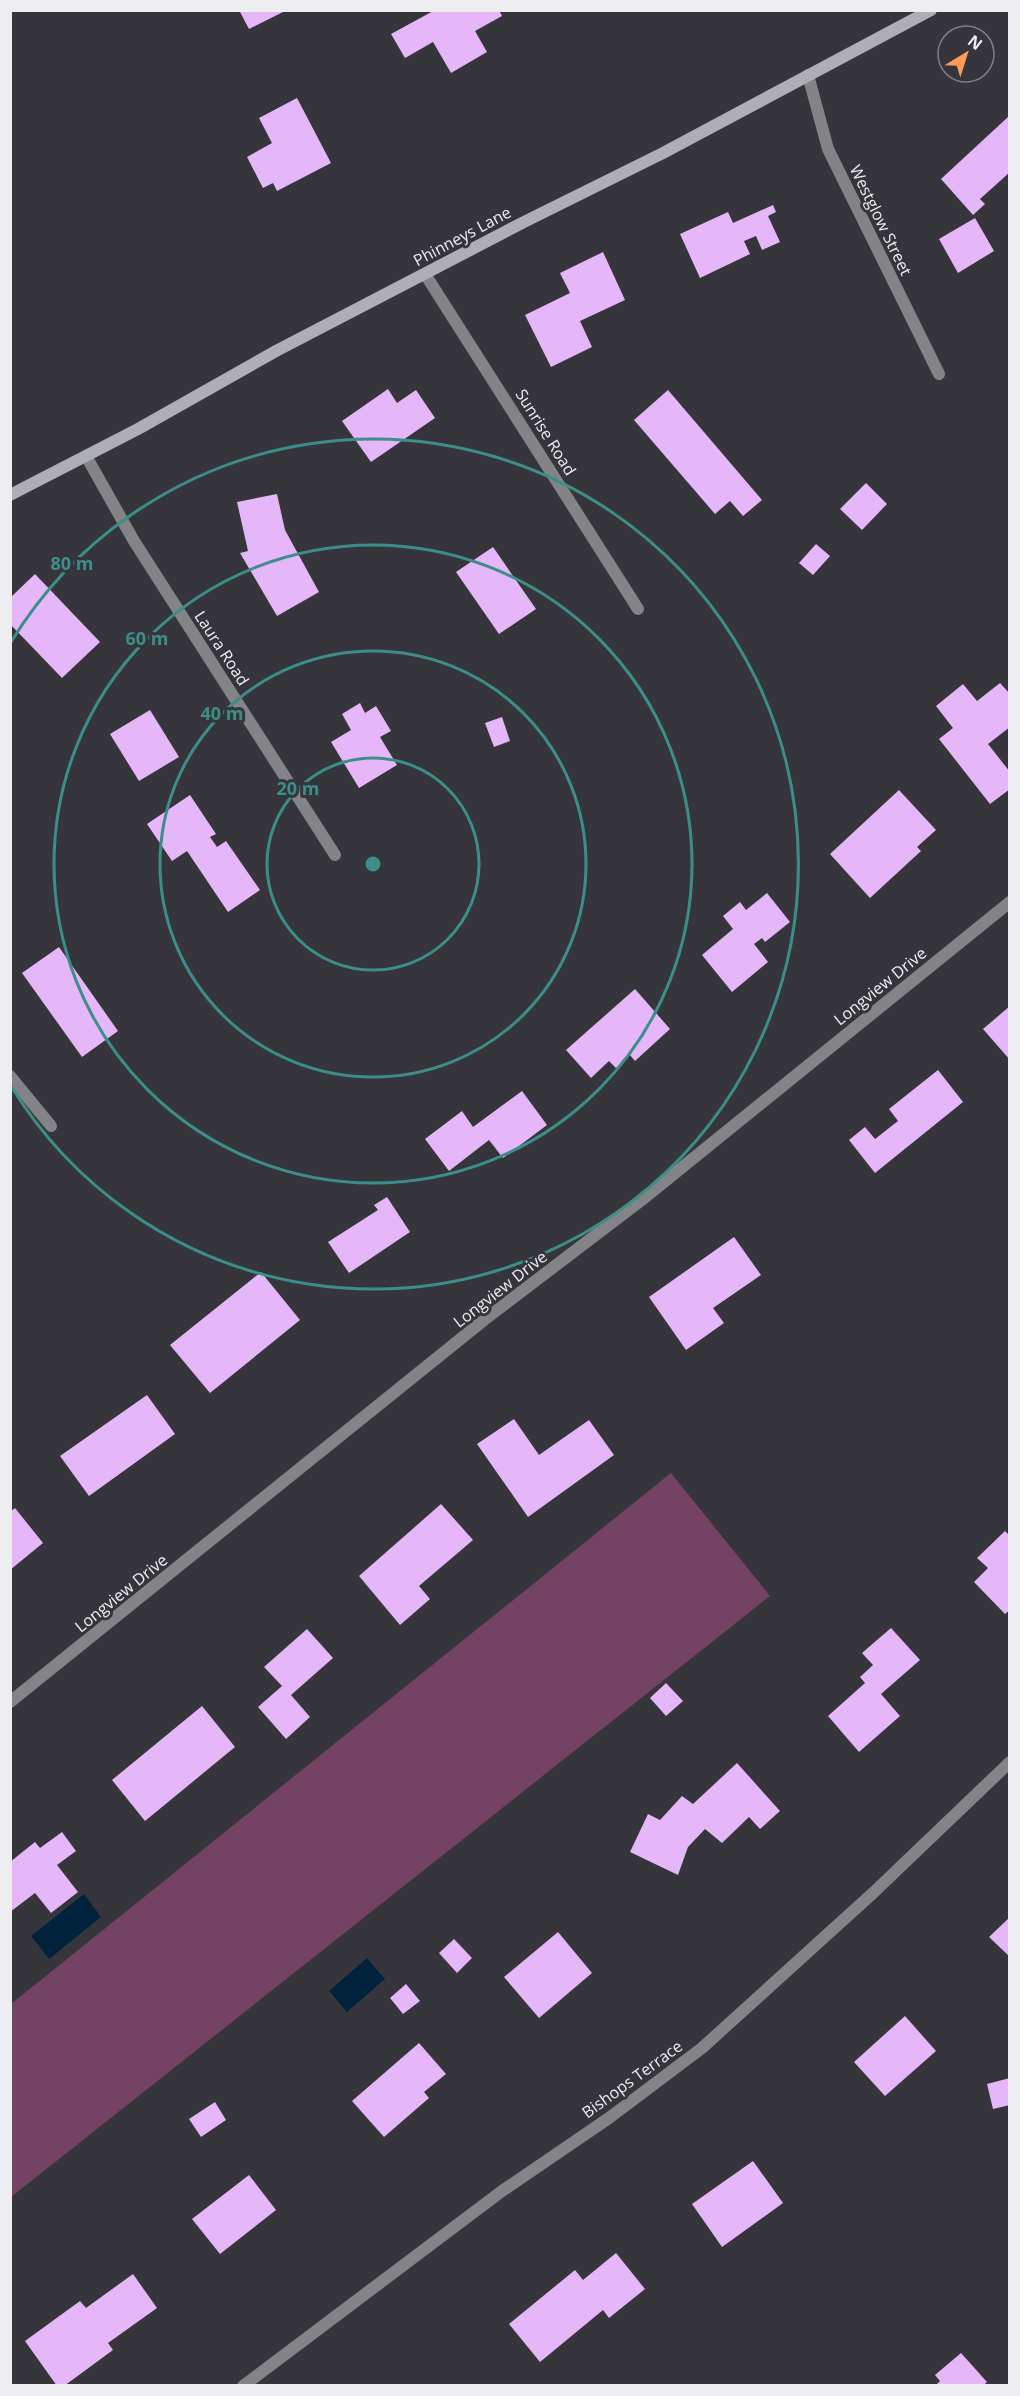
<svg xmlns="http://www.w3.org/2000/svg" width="1020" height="2396" font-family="'Open Sans',sans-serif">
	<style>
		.green { fill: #744364 }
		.water { fill: #00233b }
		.building { fill: #e6b7f8 }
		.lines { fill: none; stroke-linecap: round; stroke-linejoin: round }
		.minor { stroke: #828487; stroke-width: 12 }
		.secondary { stroke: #adafb5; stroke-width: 12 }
		.ring { fill: none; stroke: #3c8e88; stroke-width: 3 }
		.labels { text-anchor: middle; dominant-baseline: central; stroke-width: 6; stroke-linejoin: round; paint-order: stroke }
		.street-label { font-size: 16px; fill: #eeeef2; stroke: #36353b }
		.centre { fill: #3c8e88; stroke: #36353b; stroke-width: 3 }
		.ring-label { font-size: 18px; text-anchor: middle; font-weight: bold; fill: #3c8e88; stroke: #36353b; stroke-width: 6; stroke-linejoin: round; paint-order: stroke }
	</style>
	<rect width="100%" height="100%" fill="#36353b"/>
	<path class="green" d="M671 1473 770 1596 11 2197V2004Z"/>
	<g class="water">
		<path d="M84 1894 101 1917 49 1959 31 1936Z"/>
		<path d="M367 1958 385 1979 347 2012 329 1991Z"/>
	</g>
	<g class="building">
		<path d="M239 10H287L249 29Z"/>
		<path d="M435 10H499L502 16 475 31 487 52 451 73 433 42 405 58 391 34Z"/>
		<path d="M297 98 331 163 277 191 273 183 263 188 247 157 272 143 259 118Z"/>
		<path d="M1008 117 1010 118V172L980 199 985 204 973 215 941 179Z"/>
		<path d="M773 205 776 212 768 216 780 242 762 250 756 236 744 241 750 254 700 278 680 234 728 212 733 223Z"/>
		<path d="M975 218 994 251 958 273 939 239Z"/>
		<path d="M603 252 625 300 580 321 592 347 551 367 525 315 570 293 560 273Z"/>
		<path d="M388 389 397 403 416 390 435 418 371 462 342 421Z"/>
		<path d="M668 390 762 500 743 516 730 501 715 514 634 420Z"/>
		<path d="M866 483 887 504 862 530 840 509Z"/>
		<path d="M277 494 285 530 319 592 277 616 240 553 248 551 237 502Z"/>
		<path d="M816 544 830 556 813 575 799 563Z"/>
		<path d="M493 547 536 609 499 634 456 572Z"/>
		<path d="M35 574 100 642 62 678 10 624V598Z"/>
		<path d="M1000 683 1010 694V727L988 744 1010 772V789L990 804 939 739 953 728 936 706 963 684 977 701Z"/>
		<path d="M360 703 365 713 376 706 391 731 380 737 397 765 359 788 331 742 351 730 342 714Z"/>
		<path d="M150 710 179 757 139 781 110 734Z"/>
		<path d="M502 717 510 741 494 747 485 723Z"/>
		<path d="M899 790 936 830 917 847 921 851 870 898 830 854Z"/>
		<path d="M190 795 216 834 210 837 217 847 226 841 260 890 228 912 187 851 172 861 147 824Z"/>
		<path d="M767 893 790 922 765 942 762 938 754 944 768 962 732 992 702 955 733 929 723 916 740 902 746 910Z"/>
		<path d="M59 947 118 1031 82 1057 22 973Z"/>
		<path d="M635 989 670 1029 635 1061 630 1055 616 1068 609 1061 591 1078 566 1050Z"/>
		<path d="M1010 1006V1060L983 1029Z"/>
		<path d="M938 1070 963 1102 875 1173 849 1140 865 1127 875 1139 898 1121 889 1109Z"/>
		<path d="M522 1091 547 1125 503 1158 489 1140 449 1171 425 1139 462 1111 473 1127Z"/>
		<path d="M387 1197 410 1232 349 1273 328 1242 378 1210 374 1205Z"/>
		<path d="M734 1237 761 1275 713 1308 724 1323 686 1350 649 1297Z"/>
		<path d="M261 1272 300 1320 210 1393 170 1345Z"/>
		<path d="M147 1395 175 1434 89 1496 60 1456Z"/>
		<path d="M514 1419 539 1455 589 1420 614 1455 528 1517 477 1444Z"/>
		<path d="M441 1504 473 1540 419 1586 430 1599 400 1625 359 1576Z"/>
		<path d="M15 1508 43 1543 10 1570V1512Z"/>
		<path d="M1005 1531 1010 1536V1610L1005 1614 974 1582 988 1568 977 1558Z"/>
		<path d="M891 1628 920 1660 881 1694 900 1716 859 1752 828 1716 865 1683 860 1677 873 1665 862 1653Z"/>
		<path d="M307 1629 333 1658 291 1695 310 1717 286 1739 258 1707 282 1686 264 1667Z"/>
		<path d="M666 1683 683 1701 666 1716 650 1698Z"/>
		<path d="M202 1706 235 1747 145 1821 112 1780Z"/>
		<path d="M737 1763 780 1811 760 1829 749 1817 722 1843 705 1829 688 1847 678 1875 630 1852 648 1814 660 1820 682 1796 693 1804Z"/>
		<path d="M62 1832 76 1851 57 1865 78 1892 51 1913 35 1893 10 1912V1862L35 1842 40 1848Z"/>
		<path d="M1010 1917V1957L989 1937Z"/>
		<path d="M558 1932 592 1973 539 2018 504 1977Z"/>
		<path d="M454 1939 472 1958 457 1973 439 1953Z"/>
		<path d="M406 1984 420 2001 403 2014 390 1998Z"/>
		<path d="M905 2016 936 2051 885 2096 854 2062Z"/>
		<path d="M419 2043 446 2074 424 2092 429 2098 384 2137 352 2101Z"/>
		<path d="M1010 2078V2105L993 2109 987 2084Z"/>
		<path d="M215 2102 226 2120 201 2137 189 2119Z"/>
		<path d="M753 2161 783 2203 722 2247 692 2204Z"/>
		<path d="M249 2175 276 2210 220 2254 192 2219Z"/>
		<path d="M616 2253 645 2289 609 2318 603 2310 540 2362 509 2324 575 2270 583 2280Z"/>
		<path d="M133 2274 157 2308 108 2343 113 2350 64 2386H57L25 2341 80 2301 86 2308Z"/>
		<path d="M961 2353 987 2382 983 2386H935L940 2381 935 2375Z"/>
	</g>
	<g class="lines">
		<g class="minor">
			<path d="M808 75 828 149 939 374"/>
			<path d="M425 274 638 609"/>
			<path d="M86 456 134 541 335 855"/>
			<path d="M10 1076 51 1126"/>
			<path d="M10 1702 484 1320 643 1199 1010 902"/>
			<path d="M243 2386 502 2191 609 2118 702 2048 873 1893 1010 1762"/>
		</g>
		<path class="secondary" d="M10 495 138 429 276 351 524 222 663 153 931 10"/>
	</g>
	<g class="ring">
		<circle cx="373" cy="864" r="106"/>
		<circle cx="373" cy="864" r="213"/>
		<circle cx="373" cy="864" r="319"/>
		<path d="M11 642A425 425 0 1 1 11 1086"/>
	</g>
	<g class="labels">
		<g class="street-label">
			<text transform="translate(881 220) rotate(64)">Westglow Street</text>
			<text transform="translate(462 236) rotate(-28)">Phinneys Lane</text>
			<text transform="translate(546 432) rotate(58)">Sunrise Road</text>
			<text transform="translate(222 648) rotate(57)">Laura Road</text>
			<text transform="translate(880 986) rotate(-39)">Longview Drive</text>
			<text transform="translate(500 1289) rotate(-38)">Longview Drive</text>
			<text transform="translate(121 1593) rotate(-39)">Longview Drive</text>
			<text transform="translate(632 2079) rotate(-36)">Bishops Terrace</text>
		</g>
	</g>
	<circle cx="373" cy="864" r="9" class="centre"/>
	<g class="ring-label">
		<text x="72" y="570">80 m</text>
		<text x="147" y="645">60 m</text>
		<text x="222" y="720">40 m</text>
		<text x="298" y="795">20 m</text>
	</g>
	<rect width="1020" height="2396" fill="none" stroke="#eeeef2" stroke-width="24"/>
	<g transform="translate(966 54) rotate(38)"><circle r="28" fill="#36353b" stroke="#807f84" stroke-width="1.5"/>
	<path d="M0-4.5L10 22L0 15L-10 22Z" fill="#ff9b5a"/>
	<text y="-9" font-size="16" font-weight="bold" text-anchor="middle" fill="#eeeef2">N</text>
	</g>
</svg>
